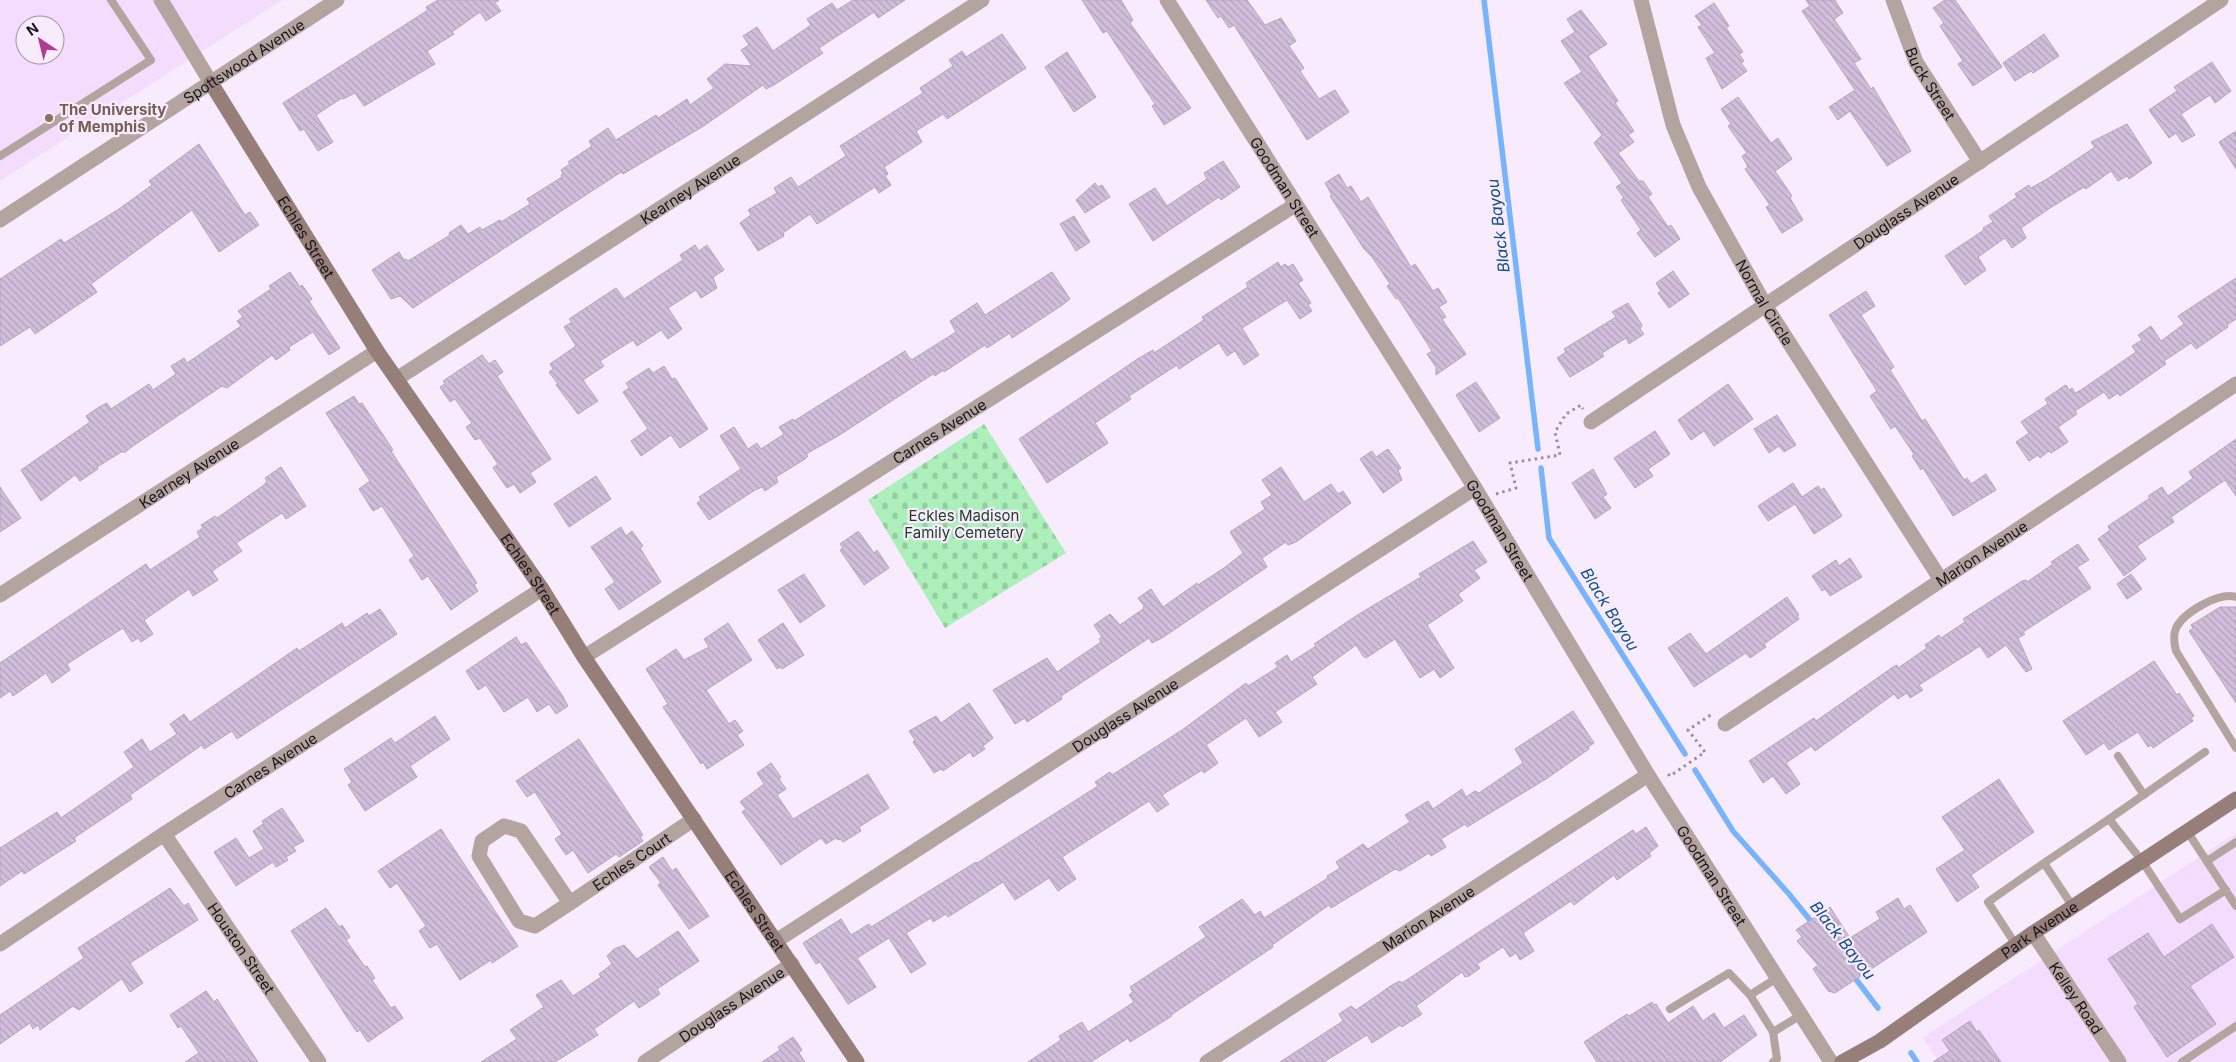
<svg xmlns="http://www.w3.org/2000/svg" width="2236" height="1062" font-family="Inter,sans-serif">
	<style>
		.built { fill: #f4dcff; fill-rule: evenodd }
		.cemetery { fill: url(#cemetery-stones) }
		.lines { fill: none; stroke-linecap: round; stroke-linejoin: round }
		.stream { stroke: #77b4fd; stroke-width: 5.5 }
		.building { fill: url(#building-back-hatch); stroke: #b7a4c0 }
		.path { stroke: #988f9d; stroke-width: 3; stroke-dasharray: 2.5 4; stroke-linecap: butt }
		.lane { stroke: #b4a49f; stroke-width: 8 }
		.street { stroke: #b4a49f; stroke-width: 15 }
		.secondary { stroke: #957f78; stroke-width: 15 }
		.education-dot { fill: #8d6e63; stroke: #f7ebfd; stroke-width: 2 }
		.labels { text-anchor: middle; dominant-baseline: central; stroke-width: 4.5; stroke-linejoin: round; paint-order: stroke }
		.street-label { font-size: 15px; fill: #19131c; stroke: #f7ebfd }
		.education-label { font-size: 15px; font-weight: bold; fill: #785e54; stroke: #f7ebfd; text-anchor: start }
		.park-label { font-size: 15px; fill: #1a3d24; stroke: #f7ebfd }
		.water-label { font-size: 16px; font-style: italic; fill: #114f90; stroke: #f7ebfd }
	</style>
	<defs>
		<pattern id="cemetery-stones" width="16" height="16" patternUnits="userSpaceOnUse" patternTransform="scale(1.25)"><rect width="16" height="16" fill="#acefba"/><path d="M2 7V4a2 2 0 0 1 4 0v3zM10 15v-3a2 2 0 0 1 4 0v3z" fill="#93cc9f"/></pattern>
		<pattern id="building-back-hatch" width="6" height="6" patternUnits="userSpaceOnUse" patternTransform="scale(1.25)"><rect width="6" height="6" fill="#d1beda"/><path d="M-1 5l2 2M0 0l6 6M5-1l2 2" fill="none" stroke="#b3a2ba"/></pattern>
	</defs>
	<rect width="100%" height="100%" fill="#f7ebfd"/>
	<g class="built">
		<path d="M0 0H282L0 181ZM25 25H55V55H25Z"/>
		<path d="M2236 833V1062H1940L1922 1038Z"/>
	</g>
	<path class="cemetery" d="M984 424 1066 553 945 628 868 500Z"/>
	<g class="lines">
		<g class="stream">
			<path d="M1484 0 1538 449"/>
			<path d="M1541 468 1549 538 1685 754"/>
			<path d="M1695 770 1733 831 1789 894 1814 925"/>
			<path d="M1852 974 1878 1008"/>
			<path d="M1911 1053 1917 1062"/>
		</g>
	</g>
	<g class="building">
		<path d="M438 0H499L495 3 501 11 486 21 480 12 452 32 454 34 427 51 435 64 364 106 355 93 343 99 342 98 316 115 333 142 318 151 304 129 300 131 283 103 428 10 426 7Z"/>
		<path d="M853 0H905L878 18 874 12 819 48 823 53 774 85 766 89 763 85 702 127 623 174 621 172 413 308 400 296 391 299 372 270 399 252 404 260 406 259 408 261 450 235 449 233 461 225 468 234 480 227 482 230 500 220 501 222 530 204 527 199 562 177 561 175 563 173 561 170 570 164 568 162 592 146 589 141 608 128 616 140 656 115 658 118 687 99 690 105 714 88 707 79 725 64 752 66 741 50 749 45 743 36 757 27 773 51 811 25 807 19 832 3 837 10Z"/>
		<path d="M1082 0H1121L1133 20 1130 23 1191 108 1164 125 1152 106 1155 104 1107 31 1103 33Z"/>
		<path d="M1206 0H1247L1265 25 1281 18 1296 41 1289 46 1304 68 1300 71 1319 99 1335 90 1349 112 1307 140 1234 25 1229 28 1221 16 1218 18Z"/>
		<path d="M1806 0H1835L1843 13 1834 19 1861 59 1854 63 1871 89 1873 87 1911 151 1887 166 1850 111 1838 120 1829 107 1855 90 1802 11 1810 6Z"/>
		<path d="M1945 0H1955L2002 67 1973 86 1958 64 1963 61 1940 26 1944 23 1933 8Z"/>
		<path d="M1714 3 1729 26 1726 28 1743 52 1739 54 1744 61 1741 63 1747 71 1722 89 1706 58 1715 53 1698 27 1702 25 1695 16Z"/>
		<path d="M1581 10 1607 44 1588 56 1618 101 1615 103 1634 131 1628 135 1634 142 1618 153 1639 181H1643L1652 194 1648 197 1668 227 1671 225 1680 239 1655 257 1637 233 1641 230 1621 200 1624 198 1616 187 1622 183 1594 143 1602 135 1564 83 1582 72 1561 41 1575 32 1567 19Z"/>
		<path d="M1002 34 1026 68 947 119 943 114 916 131 922 142 884 167 888 174 885 176 891 185 879 193 875 187 817 224 810 214 783 233 784 236 758 251 740 223 751 215 748 210 777 193 774 188 791 177 798 187 846 156 840 146 923 93 920 88 953 66 949 60 962 51 966 57Z"/>
		<path d="M2044 34 2059 56 2033 73 2031 71 2015 81 2003 63Z"/>
		<path d="M1067 52 1096 97 1074 112 1045 67Z"/>
		<path d="M2212 62 2231 91 2215 103 2210 95 2181 114 2195 135 2182 142 2176 133 2169 138 2149 110 2177 91 2174 87Z"/>
		<path d="M1738 97 1771 143 1778 138 1792 159 1775 171 1792 196 1790 198 1803 220 1782 233 1766 207 1770 205 1745 169 1748 167 1742 156 1747 153 1728 126 1731 124 1721 109Z"/>
		<path d="M2127 124 2152 163 2129 179 2127 176 2118 181 2111 171 2086 189 2084 187 2050 208 2021 228 2026 238 2012 248 2005 238 1978 257 1986 270 1965 285 1945 256 1984 230 1983 228 1993 222 1989 216 2017 197 2015 194 2029 185 2031 188 2047 179 2095 147 2091 142Z"/>
		<path d="M2236 131V169L2219 142Z"/>
		<path d="M199 144 245 215 250 212 259 225 219 252 192 210 91 284 97 292 35 334 30 327 0 346V279L61 239 64 243 119 209 152 185 149 181Z"/>
		<path d="M1223 161 1240 187 1221 200 1219 197 1153 241 1129 204 1155 188 1167 206 1207 179 1204 173Z"/>
		<path d="M1339 174 1347 188 1351 186 1361 202 1368 197 1411 267 1415 264 1433 291 1438 288 1447 302 1439 307 1446 317 1442 319 1466 354 1436 375V367L1427 354 1432 351 1398 298 1396 299 1387 286 1390 284 1372 257 1364 249 1330 196 1332 195 1325 183Z"/>
		<path d="M1095 183 1098 187 1102 185 1110 197 1085 213 1076 200Z"/>
		<path d="M1074 216 1090 242 1076 251 1060 224Z"/>
		<path d="M695 245 699 251 707 245 724 270 713 277 717 288 701 298 696 290 668 308 682 329 668 339 661 330 637 346 633 340 600 361 604 366 583 380 598 401 578 414 556 385 558 384 549 372 553 369 550 364 576 346 564 327 572 322 569 319 616 288 624 299 683 260 680 255Z"/>
		<path d="M1278 262 1281 267 1285 264 1288 267 1293 264 1303 280 1298 283 1311 303 1308 305 1312 311 1300 319 1287 300 1242 328 1259 355 1244 365 1235 351 1227 356 1219 343 1179 369 1177 365 1129 396 1131 399 1095 423 1108 443 1047 483 1019 439 1139 358 1153 350 1154 353 1204 320 1202 317 1248 287 1246 283Z"/>
		<path d="M1673 271 1689 294 1669 308 1658 293 1661 291 1656 283Z"/>
		<path d="M290 272 300 287 302 285 312 299 309 301 340 348 329 355 313 332 289 347 290 350 276 360 272 355 227 388 222 386 133 446 124 453 123 451 97 467 98 469 80 481 75 475 41 501 21 470 90 422 86 416 99 407 107 403 111 409 149 384 153 390 176 374 171 366 184 358 187 363 241 326 237 321 243 317 238 311 271 289 269 286Z"/>
		<path d="M1052 272 1070 299 1061 306 1012 338 1010 333 987 348 985 345 944 372 943 370 935 376 933 374 838 436 806 454 808 456 805 459 776 477 778 482 765 491 762 487 755 490 709 520 697 503 701 500 699 497 741 469 720 436 734 427 748 449 757 443 761 449 784 434 779 427 793 419 794 421 905 351 910 359H913L956 332 950 321 977 303 985 315Z"/>
		<path d="M2236 278V319L2227 325 2228 327 2196 349 2191 343 2164 361 2166 364 2120 396 2118 393 2109 399 2104 392 2075 411 2077 414 2058 427 2068 442 2051 453 2049 451 2040 458 2038 455 2029 461 2016 442 2029 433 2021 422 2048 404 2045 399 2064 386 2066 385 2069 390 2072 388 2075 393 2081 390 2136 352 2132 346 2142 340 2138 335 2151 326 2161 341 2184 324 2178 316Z"/>
		<path d="M1866 291 1875 306 1861 315 1894 367 1890 370 1922 421 1925 419 1964 480 1967 478 1971 484 1986 474 1996 490 1953 516 1923 468 1921 470 1912 456 1914 454 1895 426 1891 429 1870 396 1877 391 1829 315Z"/>
		<path d="M1628 303 1642 325 1640 329 1644 334 1629 344 1626 338 1602 353 1604 356 1592 364 1570 377 1557 358 1566 352 1564 349 1616 317 1612 312Z"/>
		<path d="M482 355 489 364 495 360 503 372 497 376 551 459 530 473 536 482 520 493 514 484 507 488 493 468 498 464 480 438 475 440 466 427 472 423 455 399 450 402 440 387 445 384 443 381Z"/>
		<path d="M664 366 672 379 675 378 708 429 680 448 671 435 641 456 631 441 648 429 623 392 629 388 626 383 649 368 653 373Z"/>
		<path d="M1476 382 1500 418 1479 432 1456 395Z"/>
		<path d="M1728 384 1753 419 1714 446 1704 431 1691 440 1678 420Z"/>
		<path d="M354 396 359 404 362 403 393 450 391 451 477 583 474 585 478 591 451 610 428 576 422 580 409 560 414 556 382 506 373 511 359 489 370 481 326 413Z"/>
		<path d="M1777 415 1796 445 1784 452 1779 446 1769 453 1754 429Z"/>
		<path d="M1655 431 1670 454 1648 469 1653 476 1635 488 1614 458Z"/>
		<path d="M2236 439V496L2225 480 2171 517 2174 522 2137 546 2146 559 2124 576 2098 539 2110 530 2108 526 2150 498 2148 496 2162 487 2168 496 2193 478 2189 472Z"/>
		<path d="M1388 449 1401 468 1398 470 1402 480 1383 493 1360 459 1372 451 1376 457Z"/>
		<path d="M281 467 306 506 286 519 282 513 236 543 242 551 212 571 218 580 193 596 189 589 144 620 153 634 141 642 138 638 132 642 123 628 67 664 70 670 52 683 46 673 13 696 10 691 0 698V663L146 564 150 570 200 537 197 532 203 528 201 525 215 516 217 518 264 485 267 481 265 478Z"/>
		<path d="M1281 467 1304 502 1331 484 1338 494 1343 491 1351 503 1296 542 1288 545 1286 542 1262 558 1267 567 1162 638 1152 643 1149 638 1061 696 1062 699 1027 722 1025 718 1015 724 993 690 1047 658 1057 672 1101 642 1099 639 1102 637 1094 625 1110 614 1120 625 1143 609 1144 606 1138 598 1151 589 1163 607 1197 583 1198 585 1224 568 1243 553 1230 532 1265 509 1261 502 1272 495 1262 480Z"/>
		<path d="M1593 469 1607 494 1603 497 1611 508 1595 519 1572 483Z"/>
		<path d="M596 476 611 499 569 527 554 504Z"/>
		<path d="M1793 483 1802 497 1818 486 1821 490 1824 488 1842 516 1814 534 1795 504 1768 521 1758 506Z"/>
		<path d="M0 487 21 518 0 532Z"/>
		<path d="M621 527 626 536 632 531 643 546 640 548 661 582 619 610 605 589 615 582 591 547Z"/>
		<path d="M857 532H859L874 553 877 550 889 568 864 585 840 550 843 548 840 544Z"/>
		<path d="M1473 541 1487 562 1474 570 1480 578 1458 594 1463 601 1427 625 1454 668 1440 678 1434 669 1420 678 1395 639 1366 658 1363 656 1356 645 1312 677 1317 684 1275 712 1282 722 1259 737 1246 718 1206 745 1218 763 1204 773 1202 770 1162 795 1169 804 1157 812 1149 801 1062 857 1076 879 1058 891 1049 878 1015 900 1003 882 948 917 946 914 933 922 931 918 906 933 926 964 911 973 889 938 857 958 876 987 848 1004 820 962 816 964 803 943 841 919 851 935 869 924 871 927 976 862 977 863 1098 786 1095 782 1110 772 1112 775 1182 730 1246 683 1248 686 1278 667 1275 663 1287 655 1291 662 1316 646 1314 644 1359 614 1421 577 1419 574Z"/>
		<path d="M2078 544 2089 560 2077 567 2091 588 2023 632 2025 634 2018 638 2032 669 2026 672 2006 645 1988 658 1980 646 1919 685 1923 690 1910 698 1907 693 1898 699 1894 694 1815 751 1811 746 1786 763 1800 784 1786 794 1773 776 1763 783 1749 761 1814 718 1816 721 1893 667 1897 665 1898 668 1927 648 1925 645 1939 635 1941 638 1965 622 1963 619 2022 581 2026 580 2027 582 2053 564 2051 562Z"/>
		<path d="M1850 558 1862 577 1830 596 1825 589 1822 591 1812 576 1836 560 1839 566Z"/>
		<path d="M804 574 825 606 800 623 778 590Z"/>
		<path d="M2131 574 2142 589 2127 599 2117 584Z"/>
		<path d="M1787 597 1799 615 1797 616 1799 619 1764 644 1766 647 1750 658 1746 653 1694 687 1668 648 1690 633 1706 654Z"/>
		<path d="M2220 607H2236V703L2189 631 2193 628 2191 625Z"/>
		<path d="M380 609 397 634 237 739 232 731 204 749 202 745 130 795 132 799 74 838 76 841 24 874 22 871 0 886V848L57 812 61 818 134 767 124 752 142 739 150 752 177 734 170 724 184 714 190 722 297 648 299 651 342 623 345 628 367 613 369 616Z"/>
		<path d="M728 623 752 660 706 690 729 724 735 720 743 731 737 735 744 745 707 769 703 762 701 764 663 707 668 704 646 669 676 649 684 660 709 647 704 639Z"/>
		<path d="M783 623 804 655 782 669 780 667 777 669 758 640Z"/>
		<path d="M516 637 521 645 526 642 562 695 568 706 556 714 549 704 537 712 528 697 504 712 486 685 478 690 466 671Z"/>
		<path d="M2154 661 2177 695 2179 693 2194 716 2191 718 2193 721 2153 748 2151 745 2148 747 2138 732 2109 750 2104 743 2086 755 2063 721Z"/>
		<path d="M969 703 993 738 983 746 985 749 973 757 970 752 943 771 941 769 934 773 913 742 915 740 909 731 936 716 941 723Z"/>
		<path d="M1573 711 1594 743 1588 747 1589 749 1546 779 1467 827 1465 824 1441 839 1446 847 1431 856 1429 853 1400 871 1395 869 1331 908 1329 905 1272 945 1273 947 1171 1015 1172 1016 1130 1042 1128 1038 1091 1062H1028L1061 1040 1059 1036 1082 1022 1088 1032 1134 1002 1129 995 1133 992 1130 987 1206 937 1199 927 1230 907 1242 899 1255 915 1260 911 1264 918 1328 878 1327 876 1340 868 1336 862 1363 844 1368 849 1410 822 1405 815 1428 801 1433 809 1462 789 1466 797 1475 791 1479 793 1523 763 1515 749Z"/>
		<path d="M435 716 450 739 410 766 417 777 365 811 348 785 352 782 344 769 391 738 395 743Z"/>
		<path d="M579 739 643 835 640 837 643 841 619 857 616 854 588 873 573 850 566 855 555 839 562 834 535 792 527 797 516 781Z"/>
		<path d="M771 763 781 777 779 779 786 789 777 795 793 819 868 774 889 808 859 827 861 831 843 842 840 839 838 840 836 838 826 844 821 838 781 865 742 812 746 809 740 802 764 784 757 773Z"/>
		<path d="M1999 779 2034 832 1971 875 1979 887 1957 902 1936 869 1965 850 1942 817Z"/>
		<path d="M282 808 304 841 293 847 296 851 286 857 288 860 276 867 273 862 236 886 214 852 236 838 249 858 264 849 253 831 263 824 270 835 262 821Z"/>
		<path d="M1646 827 1658 846 1649 853 1651 856 1617 880 1614 875 1574 905 1571 901 1523 933 1534 951 1520 960 1516 953 1510 957 1503 947 1477 964 1480 968 1469 976 1465 977 1462 972 1416 1006 1422 1014 1402 1027 1400 1025 1372 1043 1367 1035 1324 1062H1280L1343 1021 1339 1014 1351 1006 1356 1010 1392 985 1400 981 1402 983 1633 830 1636 834Z"/>
		<path d="M441 829 518 946 492 963 491 960 460 980 437 944 430 948 419 931 426 926 397 883 390 888 378 871Z"/>
		<path d="M663 857 672 871 676 868 709 916 689 929 658 885 661 883 649 867Z"/>
		<path d="M170 888 184 906 188 903 198 920 130 963 143 983 130 992 122 979 120 980 79 1010 73 1006 40 1030 38 1025 33 1029 30 1023 0 1044V1015L84 958 78 948Z"/>
		<path d="M1898 898 1904 909 1910 905 1927 932 1835 993 1828 991 1813 969 1818 965 1797 941 1802 937 1796 930 1830 907 1850 938 1880 919 1876 912Z"/>
		<path d="M326 908 339 927 342 925 350 937 346 940 365 967 367 966 375 978 372 980 391 1008 395 1006 403 1018 368 1042 360 1030 357 1032 354 1028 291 931Z"/>
		<path d="M2212 924 2234 957 2190 986 2216 1024 2167 1057 2134 1007 2138 1004 2108 959 2148 933 2164 957Z"/>
		<path d="M678 931 699 961 657 989 660 994 639 1008 634 1001 594 1029 598 1035 555 1062H481L517 1039 510 1030 544 1007 536 995 561 980 573 996 601 977 599 974 612 964 607 956 614 949 624 945 637 959Z"/>
		<path d="M206 991 214 1002 217 999 258 1062H185L199 1053 181 1026 178 1028 170 1015Z"/>
		<path d="M1652 1002 1654 1005 1656 1004 1668 1023 1693 1006 1703 1021 1714 1013 1724 1028 1744 1015 1757 1035 1720 1062H1597L1584 1042 1627 1014 1629 1016Z"/>
		<path d="M1970 1021 1977 1032 1979 1030 2001 1062H1933L1950 1051 1942 1040Z"/>
		<path d="M793 1037 802 1050 799 1053 805 1062H762L780 1050 778 1047Z"/>
	</g>
	<g class="lines">
		<g class="path">
			<path d="M1496 494 1516 488 1510 463 1560 455 1555 432 1566 414 1581 405 1583 409"/>
			<path d="M1668 774 1670 776 1705 752 1688 730 1712 714"/>
		</g>
		<g class="lane">
			<path d="M0 156 151 60 111 0"/>
			<path d="M2236 597C2219 592 2184 612 2176 628 2173 635 2174 643 2176 651L2236 748"/>
			<path d="M2118 756 2144 795"/>
			<path d="M2109 819 2205 752"/>
			<path d="M2187 831 2236 906"/>
			<path d="M2207 861 2236 842"/>
			<path d="M2073 907 2044 863 2109 819 2142 861 2180 919 2226 890"/>
			<path d="M2016 945 1988 902 2044 863"/>
			<path d="M1750 995 1777 978"/>
			<path d="M1670 1009 1729 973 1750 995 1773 1032 1777 1059 1773 1062"/>
			<path d="M1773 1032 1801 1015"/>
			<path d="M2182 1062 2236 1026"/>
		</g>
		<g class="street">
			<path d="M161 0 211 83"/>
			<path id="s1" d="M1167 0 1475 488 1648 775 1831 1062"/>
			<path id="s2" d="M1641 0 1673 125 1699 187 1765 305 1941 580"/>
			<path id="s3" d="M1893 0 1916 62 1980 162"/>
			<path id="s4" d="M0 220 337 0"/>
			<path id="s5" d="M398 378 982 0"/>
			<path id="s6" d="M1591 422 2221 0"/>
			<path id="s7" d="M0 595 377 351"/>
			<path id="s8" d="M584 657 1295 205"/>
			<path id="s9" d="M1725 724 2236 384"/>
			<path id="s10" d="M164 834 319 1062"/>
			<path id="s11" d="M570 903 535 926 519 921 479 856 482 841 504 826 521 831 570 903 694 819"/>
			<path id="s12" d="M2033 933 2119 1062"/>
			<path id="s13" d="M776 941 1475 488"/>
			<path id="s14" d="M0 944 164 834 542 589"/>
			<path id="s15" d="M645 1062 792 964"/>
			<path id="s16" d="M1207 1062 1648 775"/>
		</g>
		<g class="secondary">
			<path id="s17" d="M211 83 377 351 542 589 584 657 857 1062"/>
			<path id="s18" d="M1842 1062 1880 1041 2033 933 2236 799"/>
		</g>
	</g>
	<circle class="education-dot" cx="49" cy="118" r="5"/>
	<g class="labels">
		<g class="street-label">
			<text stroke="none"><textPath href="#s4" startOffset="291">Spottswood Avenue</textPath></text>
			<text stroke="none"><textPath href="#s3" startOffset="92">Buck Street</textPath></text>
			<text stroke="none"><textPath href="#s1" startOffset="221">Goodman Street</textPath></text>
			<text stroke="none"><textPath href="#s5" startOffset="348">Kearney Avenue</textPath></text>
			<text stroke="none"><textPath href="#s6" startOffset="379">Douglass Avenue</textPath></text>
			<text stroke="none"><textPath href="#s17" startOffset="181">Echles Street</textPath></text>
			<text stroke="none"><textPath href="#s2" startOffset="329">Normal Circle</textPath></text>
			<text stroke="none"><textPath href="#s8" startOffset="421">Carnes Avenue</textPath></text>
			<text stroke="none"><textPath href="#s7" startOffset="225">Kearney Avenue</textPath></text>
			<text stroke="none"><textPath href="#s1" startOffset="626">Goodman Street</textPath></text>
			<text stroke="none"><textPath href="#s9" startOffset="308">Marion Avenue</textPath></text>
			<text stroke="none"><textPath href="#s17" startOffset="586">Echles Street</textPath></text>
			<text stroke="none"><textPath href="#s13" startOffset="416">Douglass Avenue</textPath></text>
			<text stroke="none"><textPath href="#s14" startOffset="324">Carnes Avenue</textPath></text>
			<text stroke="none"><textPath href="#s11" startOffset="356">Echles Court</textPath></text>
			<text stroke="none"><textPath href="#s1" startOffset="1031">Goodman Street</textPath></text>
			<text stroke="none"><textPath href="#s17" startOffset="991">Echles Street</textPath></text>
			<text stroke="none"><textPath href="#s16" startOffset="264">Marion Avenue</textPath></text>
			<text stroke="none"><textPath href="#s18" startOffset="238">Park Avenue</textPath></text>
			<text stroke="none"><textPath href="#s10" startOffset="138">Houston Street</textPath></text>
			<text stroke="none"><textPath href="#s12" startOffset="78">Kelley Road</textPath></text>
			<text stroke="none"><textPath href="#s15" startOffset="104">Douglass Avenue</textPath></text>
		</g>
		<g class="education-label">
			<text x="59" y="109">The University<tspan x="59" dy="17">of Memphis</tspan></text>
		</g>
		<g class="park-label">
			<text x="964" y="515">Eckles Madison<tspan x="964" dy="17">Family Cemetery</tspan></text>
		</g>
		<g class="water-label">
			<text transform="translate(1498 226) rotate(-97)">Black Bayou</text>
			<text transform="translate(1610 609) rotate(58)">Black Bayou</text>
			<text transform="translate(1843 940) rotate(52)">Black Bayou</text>
		</g>
	</g>
	<g transform="translate(40 40) rotate(325)"><circle r="24" fill="#f7ebfd" stroke="#9e95a3"/>
	<path d="M0-4L9 19L0 12L-9 19Z" fill="#af3b94"/>
	<text y="-8" font-size="14" font-weight="bold" text-anchor="middle" fill="#19131c">N</text>
	</g>
</svg>
